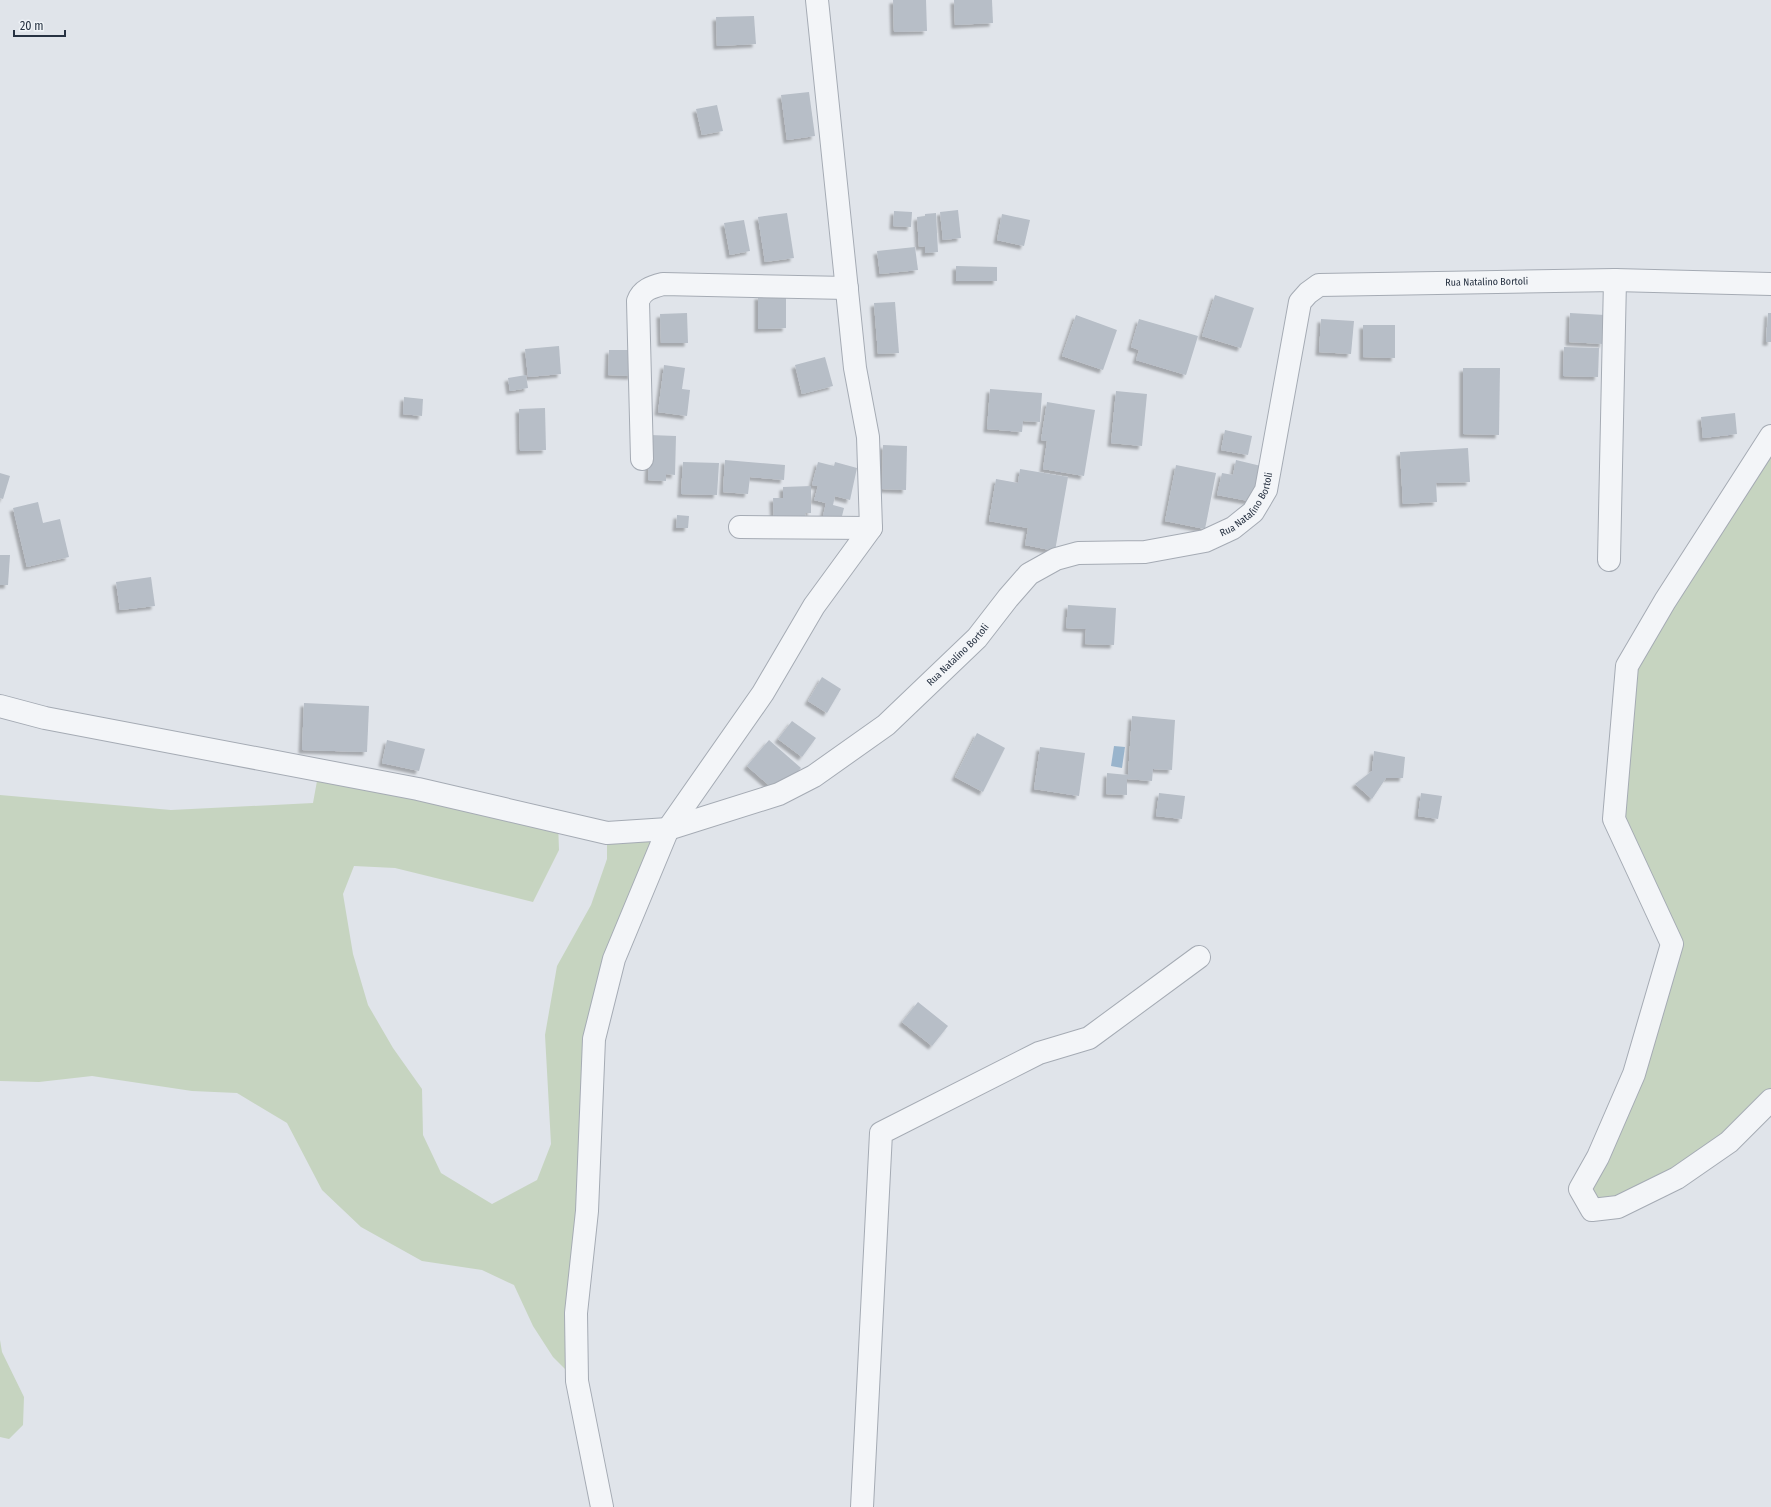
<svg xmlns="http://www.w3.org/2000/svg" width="1771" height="1507" font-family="'Fira Sans Condensed',sans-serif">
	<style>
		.green { fill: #c6d4c0 }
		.water { fill: #99b4cc }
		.building { fill: #b7bec7; filter: url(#shadow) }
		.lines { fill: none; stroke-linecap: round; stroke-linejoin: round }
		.minor-casing { stroke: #a5abb4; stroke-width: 24 }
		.minor { stroke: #f3f5f8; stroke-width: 22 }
		.labels { text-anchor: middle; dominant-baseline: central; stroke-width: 3; stroke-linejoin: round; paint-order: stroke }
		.street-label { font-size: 10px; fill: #273242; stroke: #eff3f7 }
	</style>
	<defs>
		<filter id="shadow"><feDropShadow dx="-3.5" dy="3.5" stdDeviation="1" flood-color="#0004"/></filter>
	</defs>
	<rect width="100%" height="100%" fill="#e0e4ea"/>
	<g class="green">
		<path d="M1771 436V1100L1729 1142 1592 1210 1580 1189 1672 944 1614 819 1627 666Z"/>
		<path d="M319 770 558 822 559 850 533 902 395 868 354 866 343 894 353 954 368 1005 393 1048 422 1089 423 1135 441 1173 492 1204 537 1180 551 1144 545 1035 557 966 591 905 607 859V833L668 829 594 1039 577 1381 553 1357 533 1326 514 1285 482 1270 422 1261 361 1227 322 1190 287 1123 237 1093 192 1091 92 1076 39 1082 0 1081V795L171 810 313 803Z"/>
		<path d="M0 1340 2 1352 24 1397 23 1425 9 1439 0 1437Z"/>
	</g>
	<path class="water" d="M1114 746 1125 747 1122 768 1111 766Z"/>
	<g class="building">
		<path d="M893 0H926L927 31 894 32Z"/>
		<path d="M954 0H992L993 23 955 25Z"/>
		<path d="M754 16 756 44 717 46 716 17Z"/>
		<path d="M809 92 815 136 787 140 781 95Z"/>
		<path d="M717 105 723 131 702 135 696 109Z"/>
		<path d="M958 210 961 238 943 240 940 212Z"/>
		<path d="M894 211 912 212 911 227 893 226Z"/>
		<path d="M787 213 794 258 765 262 758 217Z"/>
		<path d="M936 213 938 252 925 253V246L919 247 917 217 925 216V214Z"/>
		<path d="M1002 214 1030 220 1024 246 997 240Z"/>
		<path d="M744 220 750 251 730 255 724 223Z"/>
		<path d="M915 247 918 270 880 274 877 251Z"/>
		<path d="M956 266 997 267V281H956Z"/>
		<path d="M1215 295 1254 308 1241 348 1202 336Z"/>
		<path d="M758 296H786V328L758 329Z"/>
		<path d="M895 302 899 353 878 354 874 303Z"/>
		<path d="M687 313 688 343H661L660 314Z"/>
		<path d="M1570 313 1605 315 1603 344 1569 342Z"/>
		<path d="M1768 313H1771V342H1766Z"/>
		<path d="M1076 315 1117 330 1103 370 1062 356Z"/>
		<path d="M1139 319 1198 336 1186 375 1136 360 1139 350 1131 347Z"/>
		<path d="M1321 319 1354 321 1351 354 1319 352Z"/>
		<path d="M1363 325H1395V358L1363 357Z"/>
		<path d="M559 346 561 374 528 377 525 349Z"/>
		<path d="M1564 347 1599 348 1598 377 1563 376Z"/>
		<path d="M609 350H632V376L608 375Z"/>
		<path d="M825 357 833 386 802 394 795 365Z"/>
		<path d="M664 365 685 368 682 389 690 390 687 416 658 412Z"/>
		<path d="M1463 368H1500L1499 435 1463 434Z"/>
		<path d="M526 375 528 388 510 391 508 378Z"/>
		<path d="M990 389 1042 393 1040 422 1023 421 1022 432 987 429Z"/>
		<path d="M1116 391 1147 394 1142 446 1111 443Z"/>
		<path d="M404 397 423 399 422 416 403 414Z"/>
		<path d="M1047 402 1095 410 1084 476 1043 469 1047 441 1041 440Z"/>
		<path d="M545 408 546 450 520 451 519 409Z"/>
		<path d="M1735 413 1737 434 1703 438 1701 417Z"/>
		<path d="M1225 430 1252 436 1248 455 1221 450Z"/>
		<path d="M650 435 676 436 675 475 666 474V481L648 480Z"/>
		<path d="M883 445 907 446 906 490 882 489Z"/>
		<path d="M1468 448 1470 482 1436 483 1437 502 1403 504 1400 452Z"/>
		<path d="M725 460 785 465 784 480 750 477 748 494 723 492Z"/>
		<path d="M1236 460 1261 466 1254 502 1217 495 1222 473 1233 475Z"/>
		<path d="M683 462 719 463 717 495 681 494Z"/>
		<path d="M818 462 834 466 835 462 857 468 850 500 835 496 833 505 844 508 841 520 823 516 826 503 814 500 818 486 812 485Z"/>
		<path d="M1176 465 1216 473 1205 529 1165 521Z"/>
		<path d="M1020 469 1068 477 1055 551 1025 545 1028 528 989 521 996 479 1018 483Z"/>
		<path d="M0 473 10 476 3 499 0 498Z"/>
		<path d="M811 486V513H805L806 519 774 520 773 498H783V487Z"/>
		<path d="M38 502 43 523 60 519 69 557 27 567 13 508Z"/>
		<path d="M677 515 689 516 688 528H676Z"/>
		<path d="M0 555H10L8 585H0Z"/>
		<path d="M151 577 155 606 120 610 116 582Z"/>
		<path d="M1068 605 1116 608 1114 645 1085 644 1086 629 1066 628Z"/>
		<path d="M822 677 841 689 827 713 808 701Z"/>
		<path d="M304 703 369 706 367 752 302 750Z"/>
		<path d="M1132 716 1175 720 1172 770 1153 769 1152 781 1127 779V795L1106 794 1107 773 1128 775Z"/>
		<path d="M792 721 816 738 802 757 778 739Z"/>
		<path d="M977 733 1005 748 983 792 955 777Z"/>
		<path d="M387 740 425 749 419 771 382 763Z"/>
		<path d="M769 740 801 768 779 794 747 766Z"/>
		<path d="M1040 747 1085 753 1079 796 1034 789Z"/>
		<path d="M1374 751 1405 757 1403 778H1386L1372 799 1355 784 1372 771Z"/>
		<path d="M1159 793 1185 796 1182 819 1156 816Z"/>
		<path d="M1421 793 1442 796 1438 819 1418 816Z"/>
		<path d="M918 1002 948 1026 932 1046 902 1022Z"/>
	</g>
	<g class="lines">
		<defs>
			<g id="minor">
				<path d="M1771 436 1665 601 1627 666 1614 819 1672 944 1634 1074 1598 1157 1580 1189 1592 1210 1618 1207 1677 1178 1729 1142 1771 1100"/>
				<path d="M642 459 638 301C642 290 651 287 663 284L847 288"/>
				<path d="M740 527 871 528"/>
				<path d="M1609 560 1615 280"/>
				<path id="s1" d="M0 706 45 718 418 789 607 833 668 829 779 794 814 776 886 725 977 638 1008 598 1029 574 1056 559 1078 553 1145 552 1205 541 1233 528 1253 512 1266 490 1300 302 1308 293 1319 285 1615 280 1771 284"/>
				<path d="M602 1507 577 1381 576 1313 587 1211 594 1039 614 959 668 829 763 693 814 606 871 528 868 437 855 368 817 0"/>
				<path d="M862 1507 881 1133 1039 1053 1089 1038 1199 957"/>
			</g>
		</defs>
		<use href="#minor" class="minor-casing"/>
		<use href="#minor" class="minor"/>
	</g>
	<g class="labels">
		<g class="street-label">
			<text stroke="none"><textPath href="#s1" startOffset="1782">Rua Natalino Bortoli</textPath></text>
			<text stroke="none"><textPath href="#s1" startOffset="1374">Rua Natalino Bortoli</textPath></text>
			<text stroke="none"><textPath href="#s1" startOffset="1026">Rua Natalino Bortoli</textPath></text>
		</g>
	</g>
	<path d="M14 30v6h51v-6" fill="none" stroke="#273242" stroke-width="2"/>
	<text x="20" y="30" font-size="12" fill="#273242" stroke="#eff3f7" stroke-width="3" paint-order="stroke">20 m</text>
</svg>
